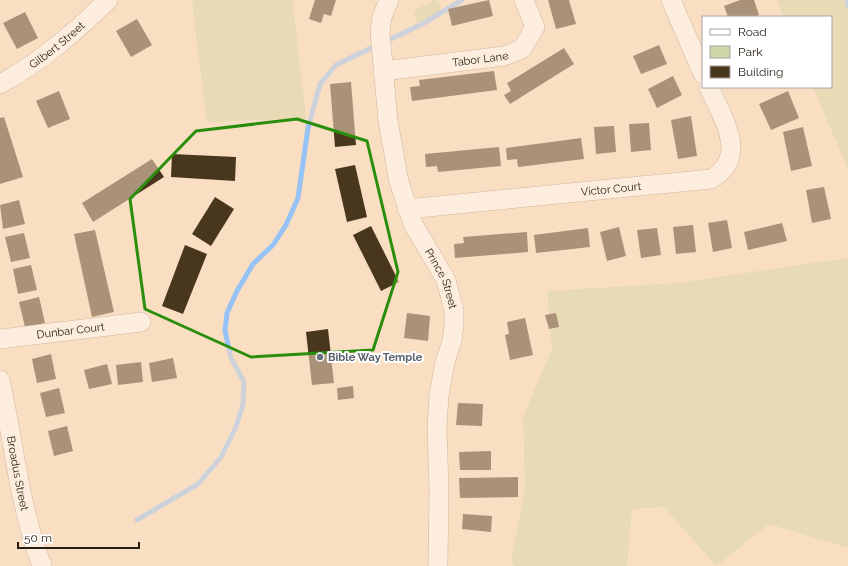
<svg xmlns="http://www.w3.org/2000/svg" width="848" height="566" font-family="Raleway,sans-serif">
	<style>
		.green { fill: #d0d6a5 }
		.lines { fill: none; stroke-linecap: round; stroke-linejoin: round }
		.stream { stroke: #97c2f5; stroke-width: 5 }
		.building { fill: #48361d }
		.street-casing { stroke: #9f866d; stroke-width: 20 }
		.street { stroke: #fff; stroke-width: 19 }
		.marked { fill: none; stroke: #298e0b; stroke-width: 3; stroke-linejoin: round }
		.worship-dot { fill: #6b7280; stroke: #fff; stroke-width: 1.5 }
		.labels { text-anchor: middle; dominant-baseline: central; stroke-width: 4; stroke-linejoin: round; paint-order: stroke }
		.street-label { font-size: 11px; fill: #251c12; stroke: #fff }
		.worship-label { font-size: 11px; font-weight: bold; fill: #5b616d; stroke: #fff; text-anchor: start }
	</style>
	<rect width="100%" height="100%" fill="#f9dec2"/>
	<g class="green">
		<path d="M194 0H294L293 5 306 118 207 122 192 3Z"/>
		<path d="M434 0 438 1 441 6 440 11 421 22 416 21 414 14 416 10Z"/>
		<path d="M777 0H848V170L813 87H831V17H784Z"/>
		<path d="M848 258V548L769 524 716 566 664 507 632 509 627 566H514L511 562 525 489 523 417 552 349 547 291 677 283Z"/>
	</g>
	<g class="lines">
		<g class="stream">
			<path d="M847 0 848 6"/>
			<path d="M385 42 424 23 462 0"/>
			<path d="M137 520 198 484 221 457 236 427 243 404 244 382 231 358 225 331 227 313 237 291 253 264 273 245 286 225 298 198 308 128 320 84 336 65 377 45"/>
		</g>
	</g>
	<g class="building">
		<path d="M315 0H336L331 16 324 14 321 23 309 19Z"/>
		<path d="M489 0 493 16 452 26 448 9Z"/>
		<path d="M548 0H569L576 24 556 29Z"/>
		<path d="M740 0H754L759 15 753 17H728L724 6Z"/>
		<path d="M25 12 38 38 17 49 3 23Z"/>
		<path d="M137 19 152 45 131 57 116 31Z"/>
		<path d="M659 45 667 64 641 74 633 56Z"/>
		<path d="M564 48 574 64 510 104 504 95 511 91 507 83Z"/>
		<path d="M494 71 497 90 412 101 410 87 420 86 419 80Z"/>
		<path d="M673 76 682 95 657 108 648 89Z"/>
		<path d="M351 82 356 145 335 147 330 84Z"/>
		<path d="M59 91 70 119 48 128 36 101Z"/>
		<path d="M788 91 799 118 771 130 759 104Z"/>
		<path d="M691 116 697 156 678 159 671 120Z"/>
		<path d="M4 117 23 177 0 184V118Z"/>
		<path d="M649 123 651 150 631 152 629 124Z"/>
		<path d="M614 126 616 152 596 154 594 127Z"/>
		<path d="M803 127 812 166 791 171 783 132Z"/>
		<path d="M581 138 584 159 518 167 517 159 507 160 506 148Z"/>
		<path d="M499 147 501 166 438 172 437 166 426 167 425 154Z"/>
		<path d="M172 154 236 157 235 181 171 177Z"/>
		<path d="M152 159 164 177 93 222 82 203Z"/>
		<path d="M355 165 367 217 347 222 335 169Z"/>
		<path d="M824 187 831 219 812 223 806 190Z"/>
		<path d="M215 197 234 209 211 246 192 234Z"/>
		<path d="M19 200 25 224 3 229 0 205Z"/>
		<path d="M727 220 732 248 713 252 708 223Z"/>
		<path d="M782 223 787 241 748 250 744 232Z"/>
		<path d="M693 225 696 252 676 254 673 227Z"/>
		<path d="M371 226 399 282 381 291 353 235Z"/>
		<path d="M619 227 626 256 607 261 600 232Z"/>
		<path d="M588 228 590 247 536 253 534 235Z"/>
		<path d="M657 228 661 255 641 258 637 230Z"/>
		<path d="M95 230 114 312 92 317 74 234Z"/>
		<path d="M527 232 528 252 455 258 454 244 464 243 463 237Z"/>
		<path d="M24 233 30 258 11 262 5 237Z"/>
		<path d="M185 245 207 254 183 314 162 306Z"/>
		<path d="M31 265 37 290 18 294 13 269Z"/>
		<path d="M39 297 45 323 25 327 19 302Z"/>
		<path d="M407 313 430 316 428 341 404 338Z"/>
		<path d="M556 313 559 327 549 329 545 315Z"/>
		<path d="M525 318 533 355 510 360 505 335 509 334 507 322Z"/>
		<path d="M328 329 334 383 312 385 306 332Z"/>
		<path d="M51 354 56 379 37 383 32 359Z"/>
		<path d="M173 358 177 378 152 382 149 363Z"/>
		<path d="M141 362 143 382 118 385 116 365Z"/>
		<path d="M107 364 112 384 89 389 84 370Z"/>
		<path d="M353 386 354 398 338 400 337 388Z"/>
		<path d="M59 388 65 413 46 417 40 393Z"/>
		<path d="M458 403 483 404 482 426 456 425Z"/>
		<path d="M67 426 73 451 54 456 48 431Z"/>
		<path d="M491 451V470H460L459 452Z"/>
		<path d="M518 477V497L460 498 459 478Z"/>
		<path d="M463 514 492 516 491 532 462 529Z"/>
	</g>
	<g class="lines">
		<defs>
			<g id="street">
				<path id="s1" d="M389 0 382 17 380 32 388 121 399 182 413 224 446 280 454 310V326L452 341 445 362 439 395 437 427 439 489 438 566"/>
				<path d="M671 0 703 74"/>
				<path id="s2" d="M383 71 504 56 522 49 535 27 524 0"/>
				<path id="s3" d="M0 84C41 62 75 32 108 0"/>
				<path id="s4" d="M407 209 711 179C750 156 722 118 709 87"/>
				<path id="s5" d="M0 339 141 322"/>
				<path id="s6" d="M0 380C14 442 19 506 42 566"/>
			</g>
		</defs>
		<use href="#street" class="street-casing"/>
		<use href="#street" class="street"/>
	</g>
	<path d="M0 0H848V566H0ZM297 119 367 141 398 272 373 350 251 357 145 309 130 199 196 131Z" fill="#f9dec2" fill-opacity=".55" fill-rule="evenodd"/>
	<path class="marked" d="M297 119 367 141 398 272 373 350 251 357 145 309 130 199 196 131Z"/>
	<circle class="worship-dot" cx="320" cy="357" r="4"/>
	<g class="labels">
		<g class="street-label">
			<text stroke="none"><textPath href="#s3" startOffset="69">Gilbert Street</textPath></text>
			<text stroke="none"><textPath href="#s2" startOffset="98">Tabor Lane</textPath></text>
			<text stroke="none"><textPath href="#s4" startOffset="205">Victor Court</textPath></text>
			<text stroke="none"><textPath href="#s1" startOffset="291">Prince Street</textPath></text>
			<text stroke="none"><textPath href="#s5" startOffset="71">Dunbar Court</textPath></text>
			<text stroke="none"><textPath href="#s6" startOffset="95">Broadus Street</textPath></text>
		</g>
		<g class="worship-label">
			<text x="328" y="357">Bible Way Temple</text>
		</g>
	</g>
	<rect x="702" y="16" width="130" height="72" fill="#ffffff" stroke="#a8a4a0"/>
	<rect x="710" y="29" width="20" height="6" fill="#ffffff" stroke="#a8a4a0"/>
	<text x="738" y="36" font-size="12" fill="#251c12">Road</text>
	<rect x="710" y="46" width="20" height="12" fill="#d0d6a5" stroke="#a8a4a0"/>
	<text x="738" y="56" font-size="12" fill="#251c12">Park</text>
	<rect x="710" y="66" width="20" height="12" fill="#48361d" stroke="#a8a4a0"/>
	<text x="738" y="76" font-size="12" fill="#251c12">Building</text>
	<path d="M18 542v6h121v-6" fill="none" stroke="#251c12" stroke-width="2"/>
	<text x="24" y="542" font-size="12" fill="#251c12" stroke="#ffffff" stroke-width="3" paint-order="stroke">50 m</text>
</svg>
